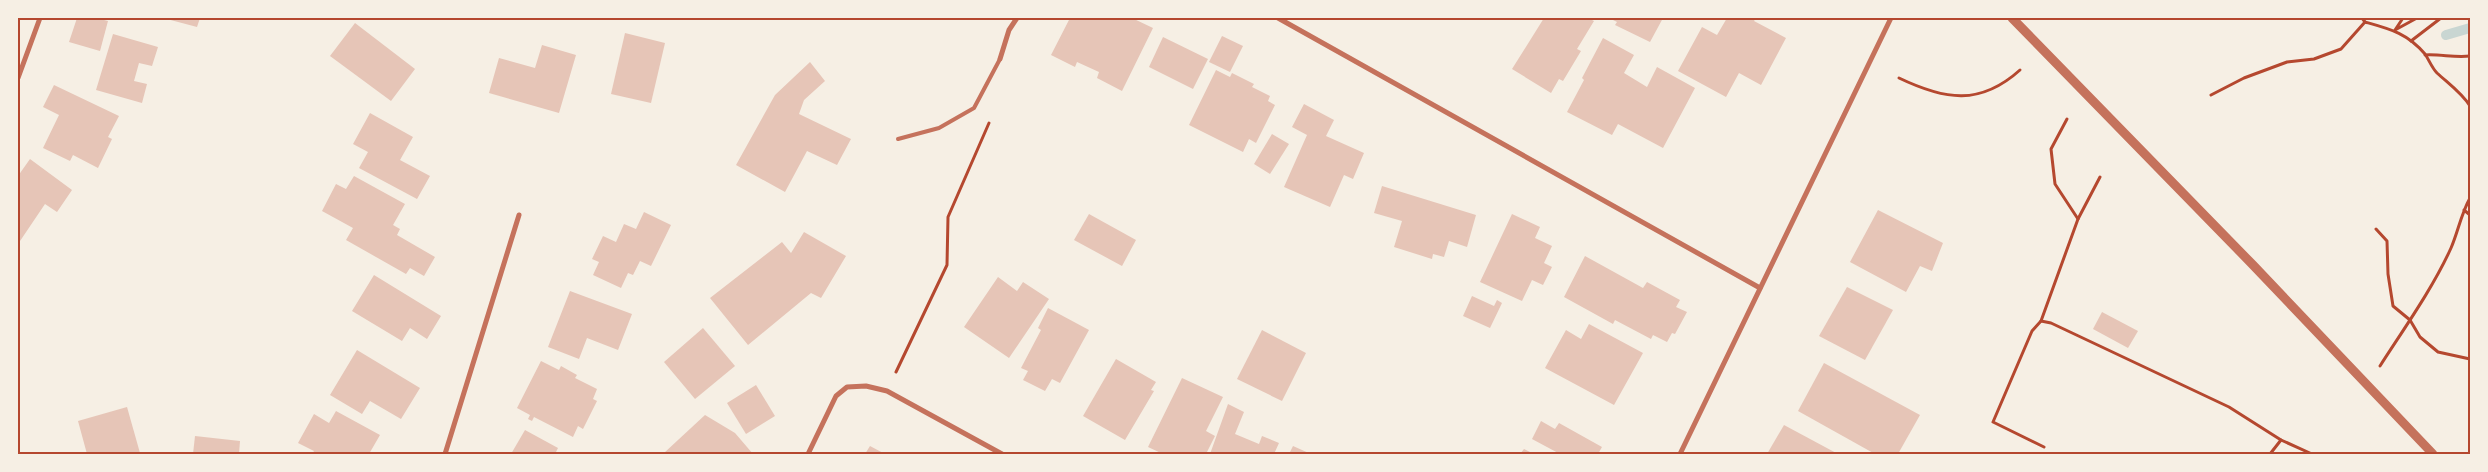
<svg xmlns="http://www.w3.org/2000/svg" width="2488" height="472" font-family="Raleway,sans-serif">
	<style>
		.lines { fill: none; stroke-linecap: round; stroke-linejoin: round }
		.stream { stroke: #c9d6d2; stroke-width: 10 }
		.building { fill: #e6c5b7 }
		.path { stroke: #b5482f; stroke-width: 3 }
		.service { stroke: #c5725c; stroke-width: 4 }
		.minor { stroke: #c5725c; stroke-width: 5 }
		.tertiary { stroke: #c5725c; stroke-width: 9 }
		.neatline { fill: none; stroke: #b5482f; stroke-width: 2 }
	</style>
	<rect width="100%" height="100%" fill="#f6efe4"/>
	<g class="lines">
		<path class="stream" d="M2446 35 2470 28"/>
	</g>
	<g class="building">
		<path d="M77 18H96L108 21 100 51 69 42Z"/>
		<path d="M163 18H200L197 27Z"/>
		<path d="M1070 18H1119L1124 20 1126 18H1132L1153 28 1122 91 1097 78 1099 72 1077 62 1075 67 1051 55Z"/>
		<path d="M1544 18H1588L1594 21 1577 49 1581 51 1563 81 1559 79 1551 93 1512 69Z"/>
		<path d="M1612 18H1663L1650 42 1615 25 1617 22 1611 19Z"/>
		<path d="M1727 18H1756L1754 21 1786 38 1761 85 1739 73 1726 97 1678 71 1702 27 1717 35Z"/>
		<path d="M355 23 415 69 391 101 330 56Z"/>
		<path d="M625 33 665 43 651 103 611 94Z"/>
		<path d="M113 34 158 47 152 66 139 63 134 81 147 84 142 103 96 90Z"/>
		<path d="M1222 36 1243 46 1230 72 1209 62Z"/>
		<path d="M1163 37 1208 59 1193 89 1149 67Z"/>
		<path d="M1603 38 1634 55 1624 73 1647 87 1657 67 1695 88 1663 148 1618 124 1612 135 1567 112 1584 80 1582 78Z"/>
		<path d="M542 45 576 55 559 113 489 93 499 58 535 68Z"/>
		<path d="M810 62 825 81 804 100 799 114 851 139 837 165 807 151 785 192 736 165 775 95Z"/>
		<path d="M1216 70 1230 77 1232 73 1254 84 1252 87 1270 96 1268 101 1275 105 1256 143 1249 139 1243 152 1189 125Z"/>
		<path d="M54 85 119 116 108 137 112 139 98 168 73 155 70 161 43 148 59 115 43 107Z"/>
		<path d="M1304 104 1334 120 1326 136 1364 153 1353 179 1344 175 1330 207 1284 187 1307 135 1292 127Z"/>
		<path d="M370 113 413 137 400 160 430 176 417 199 359 168 368 152 353 144Z"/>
		<path d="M1272 134 1289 144 1270 174 1254 164Z"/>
		<path d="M30 159 72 190 57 212 45 204 18 244V176Z"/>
		<path d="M354 176 405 204 393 225 400 229 397 235 435 257 424 276 410 268 406 274 346 240 353 228 322 211 336 184 346 189Z"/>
		<path d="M1382 186 1476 215 1467 247 1449 241 1444 257 1433 254 1432 259 1394 247 1402 221 1374 213Z"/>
		<path d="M1878 210 1943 243 1932 271 1920 266 1906 292 1850 262Z"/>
		<path d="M644 212 671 225 651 266 640 261 633 275 628 273 621 288 593 275 599 262 592 259 603 236 616 242 624 224 636 229Z"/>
		<path d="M1089 214 1136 240 1122 266 1074 240Z"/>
		<path d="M1512 214 1540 227 1535 238 1552 246 1544 263 1552 267 1543 285 1532 280 1522 301 1480 282Z"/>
		<path d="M804 232 846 256 821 298 811 293 748 345 710 298 782 242 791 253Z"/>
		<path d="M1585 256 1643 288 1647 282 1680 300 1676 307 1687 312 1675 334 1672 333 1667 342 1653 335 1651 339 1615 320 1613 324 1564 297Z"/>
		<path d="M374 275 441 316 427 339 410 328 402 341 352 311Z"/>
		<path d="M998 277 1017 291 1023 282 1049 299 1009 358 964 327Z"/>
		<path d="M1847 287 1893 310 1865 360 1819 336Z"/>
		<path d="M570 291 632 314 618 350 587 338 579 359 548 347Z"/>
		<path d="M1472 296 1494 306 1497 300 1502 303 1490 328 1463 316Z"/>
		<path d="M1048 308 1089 330 1060 383 1052 379 1045 391 1023 380 1028 371 1021 368 1041 330 1038 328Z"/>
		<path d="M2102 312 2138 331 2128 348 2093 329Z"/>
		<path d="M1589 324 1643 353 1614 405 1545 368 1566 330 1581 339Z"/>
		<path d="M703 328 735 366 695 399 664 362Z"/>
		<path d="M1262 330 1306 353 1282 401 1237 379Z"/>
		<path d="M357 350 420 388 401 419 370 401 362 414 330 395Z"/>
		<path d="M1116 359 1156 382 1151 390 1154 391 1125 440 1083 416Z"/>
		<path d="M541 361 559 370 561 366 577 375 575 378 597 389 593 399 597 401 583 429 578 426 573 437 534 417 532 421 528 419 530 415 517 408Z"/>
		<path d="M1824 363 1920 415 1898 454H1875L1798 411Z"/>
		<path d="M1182 378 1223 397 1206 431 1215 436 1206 454 1196 452 1195 454H1163L1148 447Z"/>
		<path d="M756 385 775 416 746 434 727 403Z"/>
		<path d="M1228 404 1244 412 1235 434 1259 444 1262 436 1279 443 1274 454H1210Z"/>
		<path d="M127 407 140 453 87 454 78 421Z"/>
		<path d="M336 411 380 435 369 454H312L314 451 298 443 314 414 329 423Z"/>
		<path d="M705 415 735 433 753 454H665L664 453Z"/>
		<path d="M1541 421 1555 429 1559 423 1602 447 1598 454H1560L1532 439Z"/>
		<path d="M1784 425 1838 454H1767Z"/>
		<path d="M525 430 558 448 555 454H511Z"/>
		<path d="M195 436 240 441 239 454H193Z"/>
		<path d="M870 446 885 454H865Z"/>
		<path d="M1293 446 1311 454H1289Z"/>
		<path d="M1524 449 1534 454H1520Z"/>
	</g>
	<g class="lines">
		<g class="path">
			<path d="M2362 18 2365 22C2390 29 2407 33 2425 54 2429 60 2432 68 2437 73 2449 84 2462 93 2470 106"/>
			<path d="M2403 18 2395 30 2417 18"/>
			<path d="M2411 41 2441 18"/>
			<path d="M2425 55C2441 54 2455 58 2470 56"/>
			<path d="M1899 78C1945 100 1980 106 2020 70"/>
			<path d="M2211 95 2244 78 2287 62 2314 59 2341 49 2365 22"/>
			<path d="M2067 119 2051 149 2055 184 2078 219"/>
			<path d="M2464 210 2470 215"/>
			<path d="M2376 229 2387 241 2388 274 2393 306 2410 320 2420 337 2438 352 2470 359"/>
			<path d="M2041 321 2078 219 2100 177"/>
			<path d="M2380 366C2403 330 2433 288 2451 248 2458 232 2461 214 2470 198"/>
			<path d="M896 372 947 265 948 217 989 123"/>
			<path d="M2044 447 1993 422 2032 331 2041 321 2051 323 2229 407 2281 440 2312 454"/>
			<path d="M2270 454 2281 440"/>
		</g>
		<path class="service" d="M898 139 939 128 974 108 1000 59"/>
		<g class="minor">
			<path d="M1278 18 1760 288"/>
			<path d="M1000 59 1009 30 1017 18"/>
			<path d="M18 78 40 18"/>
			<path d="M445 454 519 215"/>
			<path d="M808 454 836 396 847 387 866 386 887 391 1002 454"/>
			<path d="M1680 454 1891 18"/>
		</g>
		<path class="tertiary" d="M2012 18 2253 265 2433 454"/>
	</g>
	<rect width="2488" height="472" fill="none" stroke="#f6efe4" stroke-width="38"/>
	<rect x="19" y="19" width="2450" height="434" class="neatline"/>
</svg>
